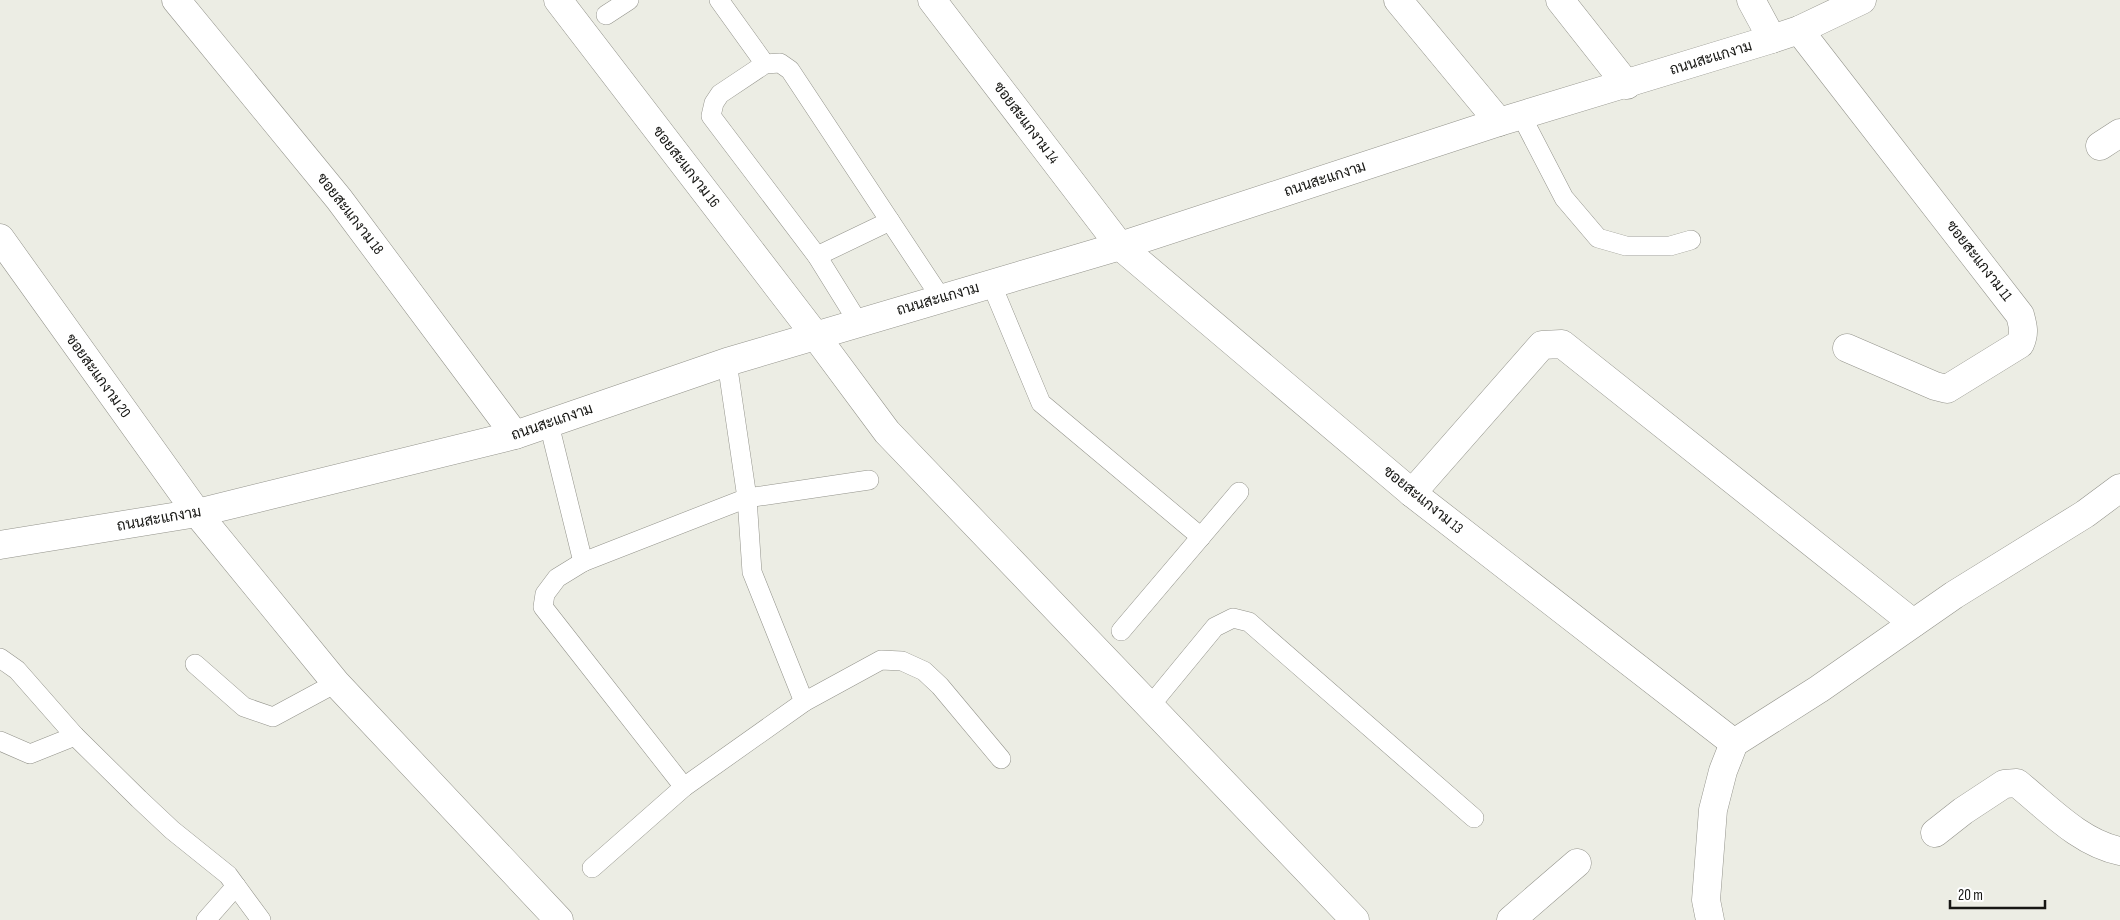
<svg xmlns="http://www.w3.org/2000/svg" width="2120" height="920" font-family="'Sofia Sans Condensed',Sarabun,sans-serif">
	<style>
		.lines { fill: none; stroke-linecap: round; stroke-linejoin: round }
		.lane-casing { stroke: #93938b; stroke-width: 20 }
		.street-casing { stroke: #93938b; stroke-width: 29 }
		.secondary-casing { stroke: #93938b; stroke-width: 29 }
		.lane { stroke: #fff; stroke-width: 19 }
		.street { stroke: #fff; stroke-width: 28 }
		.secondary { stroke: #fff; stroke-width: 28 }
		.labels { text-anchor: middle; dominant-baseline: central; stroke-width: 4; stroke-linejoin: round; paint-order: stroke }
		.street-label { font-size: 15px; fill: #171714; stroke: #fff }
	</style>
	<rect width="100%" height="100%" fill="#ecede4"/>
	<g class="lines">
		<defs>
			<g id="lane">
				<path d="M719 0 765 64"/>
				<path d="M606 15 629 0"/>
				<path d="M1521 115 1564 198 1598 238 1626 246H1670L1691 240"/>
				<path d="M817 256 890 221"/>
				<path d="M991 283 1041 403 1201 537"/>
				<path d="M858 322 817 256 711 116 714 103 720 94 765 64 780 63 790 70 941 298"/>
				<path d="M727 362 747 498 752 572 804 702"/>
				<path d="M549 424 583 562"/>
				<path d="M1121 631 1239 492"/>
				<path d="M0 658 17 670 75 736 139 799 172 830 228 875 236 886 206 920"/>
				<path d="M195 664 244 707 273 717 336 683"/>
				<path d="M1150 706 1215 627 1233 618 1249 622 1474 818"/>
				<path d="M0 741 30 754 75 736"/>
				<path d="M684 787 543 607 545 594 557 578 583 562 747 498 869 480"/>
				<path d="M592 868 684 787 804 702 881 660 902 661 924 671 940 686 1001 759"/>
				<path d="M236 886 261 920"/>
			</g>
			<g id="street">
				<path d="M176 0 339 199 515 435"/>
				<path d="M558 0 815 335 887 432 1355 920"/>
				<path d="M932 0 1120 246 1412 493 1734 743"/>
				<path d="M1398 0 1499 122"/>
				<path d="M1560 0 1627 85"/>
				<path d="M1751 0 1772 39"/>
				<path d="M1799 30 2020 315C2023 326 2025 333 2020 344L1947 389 1935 386 1847 348"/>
				<path d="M2100 146 2120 133"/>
				<path d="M0 238 197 513 336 683 559 920"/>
				<path d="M1412 493 1542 345 1562 344 1913 623"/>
				<path d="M1935 833 1963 811 2004 784 2017 783C2048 808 2080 843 2120 851"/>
				<path d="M1511 920 1577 863"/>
				<path d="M1710 920 1706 900 1713 810 1723 771 1734 743 1819 689 1954 595 2085 514 2120 488"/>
			</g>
			<path id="secondary" d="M0 545 197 513 515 435 727 362 1120 246 1499 122 1772 39 1799 30 1862 0"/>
		</defs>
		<use href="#lane" class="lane-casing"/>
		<use href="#street" class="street-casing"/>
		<use href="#secondary" class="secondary-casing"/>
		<use href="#lane" class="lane"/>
		<use href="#street" class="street"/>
		<use href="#secondary" class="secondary"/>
	</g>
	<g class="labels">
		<g class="street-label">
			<text transform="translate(1711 58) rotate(-17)">ถนนสะแกงาม</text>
			<text transform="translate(1026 123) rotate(53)">ซอยสะแกงาม 14</text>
			<text transform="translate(686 167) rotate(52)">ซอยสะแกงาม 16</text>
			<text transform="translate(1325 179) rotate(-18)">ถนนสะแกงาม</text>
			<text transform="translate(350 214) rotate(52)">ซอยสะแกงาม 18</text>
			<text transform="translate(1979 261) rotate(52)">ซอยสะแกงาม 11</text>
			<text transform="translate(938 299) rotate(-16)">ถนนสะแกงาม</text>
			<text transform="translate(98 376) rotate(54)">ซอยสะแกงาม 20</text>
			<text transform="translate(552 422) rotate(-19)">ถนนสะแกงาม</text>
			<text transform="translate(1423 500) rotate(39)">ซอยสะแกงาม 13</text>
			<text transform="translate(159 519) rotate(-10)">ถนนสะแกงาม</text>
		</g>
	</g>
	<path d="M1950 900v8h95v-8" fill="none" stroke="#171714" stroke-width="2.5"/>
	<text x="1958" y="900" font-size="15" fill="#171714" stroke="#ffffff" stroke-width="4" paint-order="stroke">20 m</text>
</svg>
